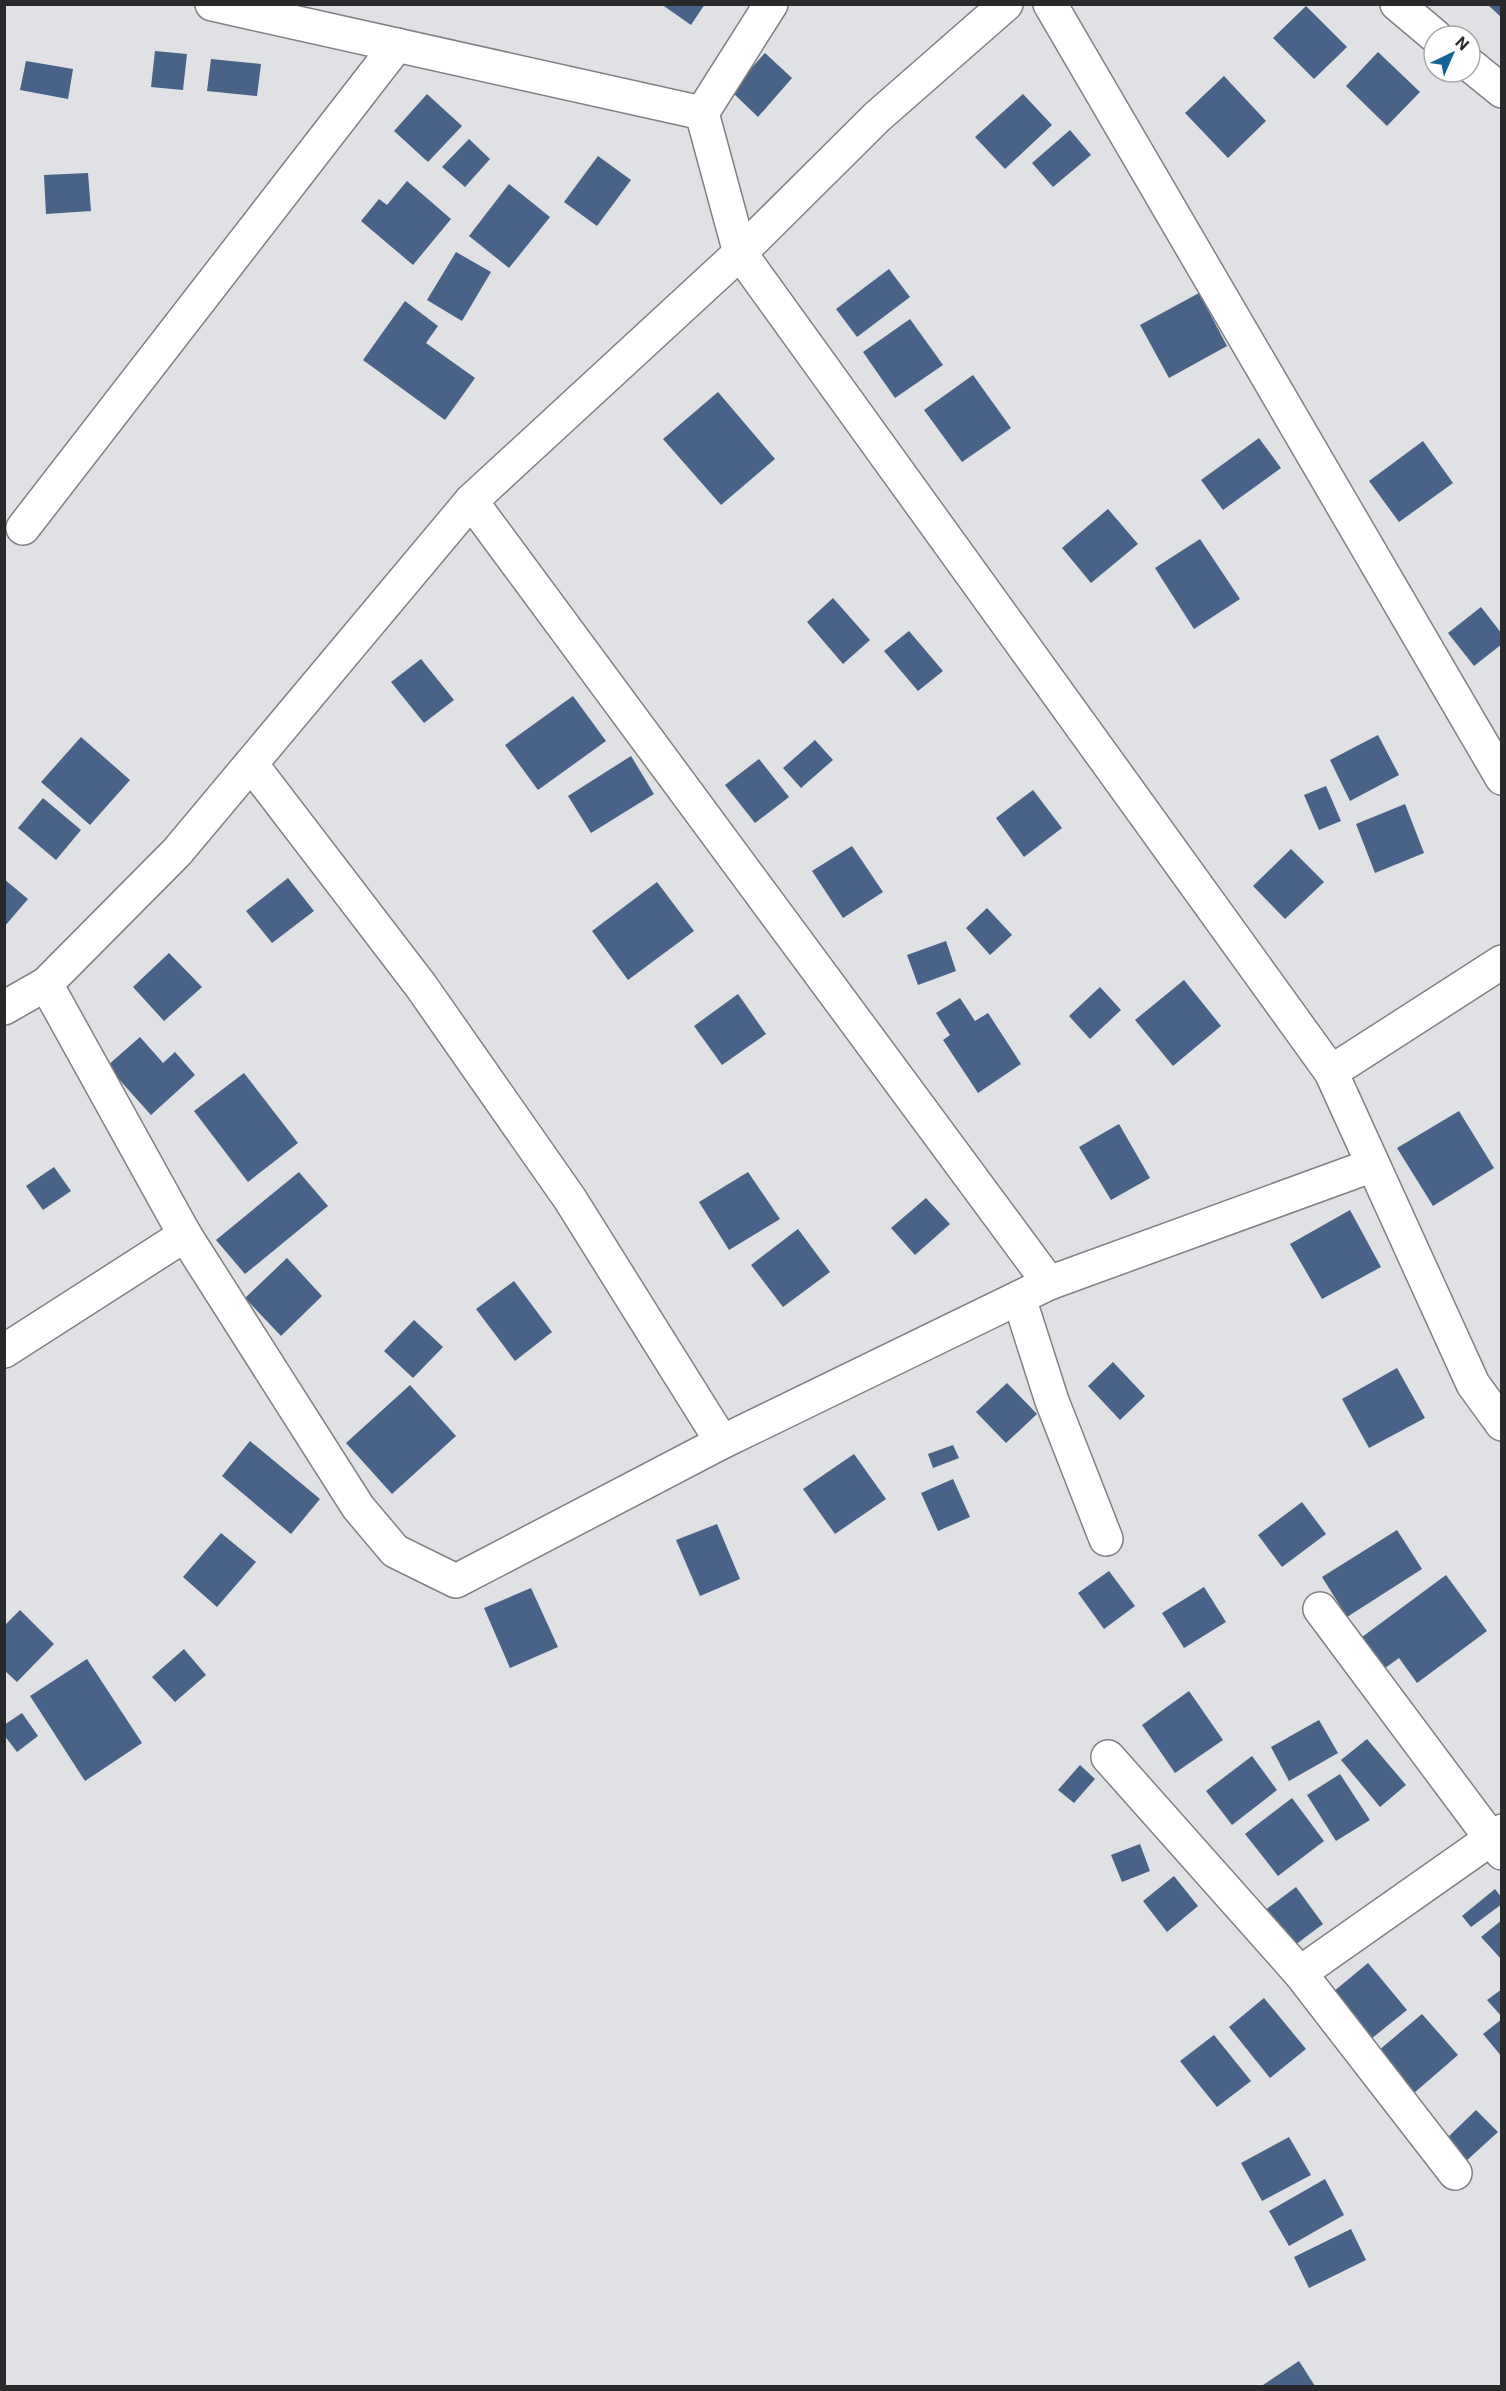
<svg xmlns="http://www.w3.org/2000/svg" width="1506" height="2391" font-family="Roboto,sans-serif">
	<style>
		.building { fill: #486288 }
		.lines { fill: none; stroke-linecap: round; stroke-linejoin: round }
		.street-casing { stroke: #808184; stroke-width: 36 }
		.street { stroke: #fff; stroke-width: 33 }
	</style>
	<rect width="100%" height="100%" fill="#dfe1e4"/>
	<g class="building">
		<path d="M661 4H705L691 25Z"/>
		<path d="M1487 4H1502V18Z"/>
		<path d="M1306 6 1347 47 1314 79 1273 38Z"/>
		<path d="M155 51 187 54 183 90 151 87Z"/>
		<path d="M1378 52 1420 92 1387 126 1346 86Z"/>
		<path d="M765 53 792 78 758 117 731 91Z"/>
		<path d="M211 59 261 64 257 96 207 91Z"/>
		<path d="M26 61 73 69 68 99 20 90Z"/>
		<path d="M1224 76 1266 121 1228 158 1185 113Z"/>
		<path d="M427 94 462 126 428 162 394 131Z"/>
		<path d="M1023 94 1052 125 1005 169 975 137Z"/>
		<path d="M1070 130 1091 155 1053 187 1032 163Z"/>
		<path d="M469 139 490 159 465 187 442 167Z"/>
		<path d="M598 156 631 180 597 226 564 202Z"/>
		<path d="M88 173 91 211 46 214 44 175Z"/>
		<path d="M407 181 451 219 413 265 361 221 379 199 387 205Z"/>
		<path d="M509 184 550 217 509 268 469 236Z"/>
		<path d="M456 252 491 272 462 321 427 300Z"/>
		<path d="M889 269 910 297 857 337 836 309Z"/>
		<path d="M1199 293 1227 346 1169 378 1140 325Z"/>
		<path d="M405 301 438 326 426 343 475 378 445 420 363 360Z"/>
		<path d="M910 319 943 365 895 398 863 352Z"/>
		<path d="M973 375 1011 428 962 462 924 410Z"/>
		<path d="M718 392 775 459 721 505 663 439Z"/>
		<path d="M1259 438 1281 468 1223 510 1201 480Z"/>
		<path d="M1423 441 1453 483 1399 522 1369 481Z"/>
		<path d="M1108 509 1138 544 1091 583 1062 548Z"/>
		<path d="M1200 539 1240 599 1194 629 1155 568Z"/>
		<path d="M833 598 870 640 843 664 807 622Z"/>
		<path d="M1481 607 1502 634V644L1474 666 1448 633Z"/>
		<path d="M909 631 943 671 918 691 884 651Z"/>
		<path d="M421 659 454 700 424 723 391 682Z"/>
		<path d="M573 696 606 741 538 790 505 745Z"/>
		<path d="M1378 735 1399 775 1350 801 1330 760Z"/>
		<path d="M81 737 130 780 90 825 41 782Z"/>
		<path d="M815 740 833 760 801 788 783 768Z"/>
		<path d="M631 756 654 794 591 833 568 796Z"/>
		<path d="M759 759 789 797 755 823 725 785Z"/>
		<path d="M1326 786 1341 821 1319 830 1304 795Z"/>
		<path d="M1033 790 1062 828 1024 857 996 818Z"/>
		<path d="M43 798 81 830 56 860 18 828Z"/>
		<path d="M1405 804 1424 853 1375 873 1356 824Z"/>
		<path d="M852 846 883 892 843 918 812 871Z"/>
		<path d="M1291 849 1324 882 1285 919 1253 886Z"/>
		<path d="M288 878 314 911 272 943 246 911Z"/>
		<path d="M4 879 28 899 4 927Z"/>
		<path d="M657 882 694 931 628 980 592 931Z"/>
		<path d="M987 908 1012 935 990 955 966 928Z"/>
		<path d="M946 941 956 971 918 985 907 955Z"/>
		<path d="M169 953 202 987 164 1021 133 987Z"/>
		<path d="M1184 980 1221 1026 1173 1066 1135 1020Z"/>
		<path d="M1100 987 1121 1010 1090 1039 1069 1016Z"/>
		<path d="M738 994 766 1034 722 1065 694 1026Z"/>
		<path d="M960 998 975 1021 988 1013 1021 1064 978 1093 943 1040 950 1035 936 1013Z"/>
		<path d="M140 1037 163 1063 175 1052 195 1075 151 1115 107 1066Z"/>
		<path d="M244 1073 298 1143 248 1182 194 1111Z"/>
		<path d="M1459 1111 1494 1168 1433 1206 1397 1148Z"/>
		<path d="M1119 1124 1150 1178 1111 1200 1079 1147Z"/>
		<path d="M54 1167 71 1191 43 1210 26 1186Z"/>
		<path d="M299 1172 328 1206 245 1274 216 1240Z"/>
		<path d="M748 1172 780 1219 729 1250 699 1202Z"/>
		<path d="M926 1198 950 1224 915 1255 891 1228Z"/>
		<path d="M1350 1210 1381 1267 1322 1299 1290 1244Z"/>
		<path d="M798 1229 830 1272 783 1307 751 1265Z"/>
		<path d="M287 1258 322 1296 281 1336 245 1298Z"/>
		<path d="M514 1281 552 1332 515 1361 476 1309Z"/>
		<path d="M414 1320 443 1347 413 1378 384 1351Z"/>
		<path d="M1113 1362 1145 1396 1120 1420 1088 1386Z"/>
		<path d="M1397 1368 1425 1418 1369 1448 1342 1399Z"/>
		<path d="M1007 1383 1037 1414 1006 1443 976 1412Z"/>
		<path d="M410 1385 456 1436 392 1494 346 1443Z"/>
		<path d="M250 1441 320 1499 291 1534 222 1476Z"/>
		<path d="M953 1445 959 1458 933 1468 928 1454Z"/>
		<path d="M854 1454 886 1499 835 1534 803 1489Z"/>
		<path d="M953 1479 970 1517 938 1531 921 1493Z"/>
		<path d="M1302 1502 1326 1534 1282 1567 1258 1535Z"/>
		<path d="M717 1524 740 1579 700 1596 676 1540Z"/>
		<path d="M1397 1530 1422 1569 1347 1617 1322 1577Z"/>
		<path d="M221 1533 256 1562 217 1607 183 1577Z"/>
		<path d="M1109 1571 1135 1606 1104 1629 1078 1593Z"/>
		<path d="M1446 1575 1487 1631 1417 1683 1399 1658 1381 1671 1358 1640Z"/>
		<path d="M1204 1587 1226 1622 1184 1648 1162 1613Z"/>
		<path d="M531 1588 558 1647 510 1668 484 1608Z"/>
		<path d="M20 1610 54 1644 17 1682 4 1670V1626Z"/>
		<path d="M184 1649 206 1675 175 1702 152 1677Z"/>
		<path d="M87 1659 142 1743 85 1781 30 1696Z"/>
		<path d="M1189 1691 1223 1740 1175 1773 1142 1725Z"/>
		<path d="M22 1713 38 1736 17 1752 4 1735V1725Z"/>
		<path d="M1319 1720 1338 1753 1289 1781 1271 1747Z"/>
		<path d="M1367 1739 1406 1785 1380 1807 1341 1760Z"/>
		<path d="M1252 1756 1277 1790 1232 1825 1206 1791Z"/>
		<path d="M1080 1765 1095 1779 1074 1803 1058 1790Z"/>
		<path d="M1340 1774 1370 1820 1336 1841 1307 1795Z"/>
		<path d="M1292 1798 1324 1841 1278 1876 1245 1834Z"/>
		<path d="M1140 1844 1150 1871 1122 1882 1111 1855Z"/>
		<path d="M1174 1876 1198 1906 1167 1932 1143 1901Z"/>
		<path d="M1296 1887 1323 1924 1291 1948 1264 1911Z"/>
		<path d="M1495 1889 1502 1898V1904L1471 1927 1462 1916Z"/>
		<path d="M1502 1920V1960L1481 1937Z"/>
		<path d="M1368 1963 1407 2010 1366 2043 1327 1997Z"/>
		<path d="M1502 1989V2017L1487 2000Z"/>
		<path d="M1264 1998 1306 2049 1270 2078 1229 2027Z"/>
		<path d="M1422 2014 1458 2055 1414 2093 1378 2051Z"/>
		<path d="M1502 2019V2057L1483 2034Z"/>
		<path d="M1214 2035 1251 2081 1217 2107 1180 2061Z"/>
		<path d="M1476 2110 1498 2132 1465 2162 1445 2140Z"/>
		<path d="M1289 2137 1311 2175 1262 2201 1241 2163Z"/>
		<path d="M1325 2179 1344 2215 1289 2246 1269 2211Z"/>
		<path d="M1351 2229 1366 2260 1309 2288 1294 2257Z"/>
		<path d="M1299 2361 1315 2386H1264L1263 2385Z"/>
	</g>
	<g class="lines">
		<defs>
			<g id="street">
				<path d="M212 4 702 113 771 4"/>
				<path d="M1050 4 1502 778"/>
				<path d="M1397 4 1435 36"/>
				<path d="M1470 65 1502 91"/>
				<path d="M702 113 740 253 1331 1072 1473 1384 1502 1424"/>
				<path d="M471 501 1049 1283"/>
				<path d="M23 528 397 45"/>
				<path d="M251 764 421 986 570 1199 722 1442"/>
				<path d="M46 984 185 1235 358 1507 395 1551 456 1581 722 1442 1049 1283 1373 1165"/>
				<path d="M4 1008 46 984 177 852 471 501 740 253 877 117 1006 4"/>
				<path d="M1331 1072 1502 962"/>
				<path d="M1019 1298 1052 1401 1106 1539"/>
				<path d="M4 1351 185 1235"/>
				<path d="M1320 1609 1502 1853"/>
				<path d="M1108 1757 1300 1973 1455 2173"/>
				<path d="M1300 1973 1502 1831"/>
			</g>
		</defs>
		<use href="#street" class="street-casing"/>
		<use href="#street" class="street"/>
	</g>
	<rect width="1506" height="2391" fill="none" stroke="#28292a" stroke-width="12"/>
	<g transform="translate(1452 54) rotate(44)"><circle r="28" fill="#ffffff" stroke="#a9a9aa" stroke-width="1.5"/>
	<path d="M0-4.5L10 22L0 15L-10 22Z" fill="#136395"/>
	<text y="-9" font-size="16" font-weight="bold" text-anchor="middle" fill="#28292a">N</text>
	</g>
</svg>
